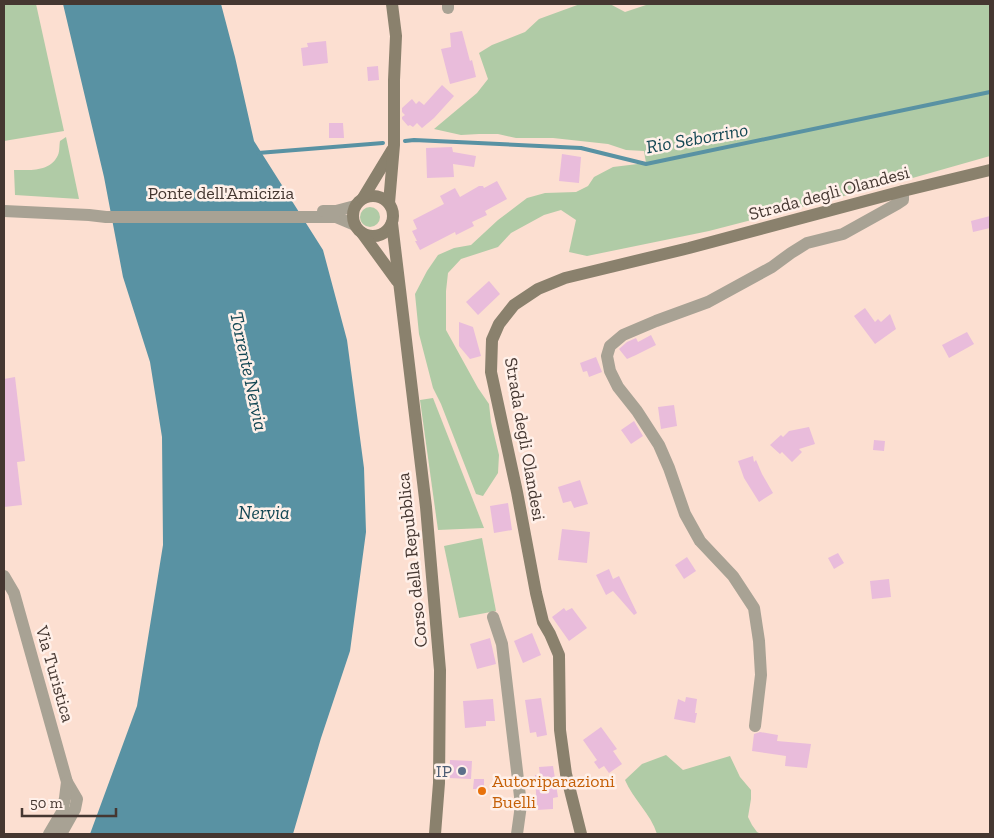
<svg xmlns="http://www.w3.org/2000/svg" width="994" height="838" font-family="'Zilla Slab',serif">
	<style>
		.green { fill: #b0cba6 }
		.water { fill: #5992a3 }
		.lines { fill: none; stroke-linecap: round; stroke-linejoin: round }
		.stream { stroke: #5992a3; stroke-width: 4 }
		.building { fill: #e9bcdb }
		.minor { stroke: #a8a294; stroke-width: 12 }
		.tertiary { stroke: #a8a294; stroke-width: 12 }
		.secondary { stroke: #8a816d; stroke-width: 12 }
		.service-dot { fill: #5c6f8a; stroke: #fff0e9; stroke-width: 2 }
		.food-dot { fill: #e8710a; stroke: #fff0e9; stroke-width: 2 }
		.labels { text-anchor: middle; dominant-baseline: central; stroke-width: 5; stroke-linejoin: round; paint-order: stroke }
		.street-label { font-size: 18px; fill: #453731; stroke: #fff0e9 }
		.service-label { font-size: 18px; fill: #4e5e75; stroke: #fff0e9; text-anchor: end }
		.food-label { font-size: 18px; fill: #c56008; stroke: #fff0e9; text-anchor: start }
		.water-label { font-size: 19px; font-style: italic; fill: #144754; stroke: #fff0e9 }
	</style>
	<rect width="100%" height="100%" fill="#fcdfd1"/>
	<g class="green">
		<path d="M4 4H36L64 131 4 141Z"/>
		<path d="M580 4H610L625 12 649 4H990V156L909 179 709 231 587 256 569 252 576 220 561 210 544 215 511 233 498 247 461 259 448 273 446 291V330L478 388 489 404 491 422 499 455 498 473 483 496 476 494 441 404 433 388 419 334 415 294 427 271 438 255 454 248 471 245 498 220 527 198 545 193 576 192 588 186 594 177 613 167 646 163 644 151 626 150 608 144 553 138H516L498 134H479L461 135 434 129 477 93 488 79 479 53 492 45 525 32 539 19Z"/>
		<path d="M66 137 79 199 15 195 14 170C29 170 49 172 57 157 60 153 59 146 60 141Z"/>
		<circle cx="370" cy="217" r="10"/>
		<path d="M433 398 484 528 438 530 420 400Z"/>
		<path d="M482 538 496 611 459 618 444 546Z"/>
		<path d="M666 755 683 770 730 756 740 777 751 790V799L748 817 752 825 757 832 761 834H657C651 814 633 799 625 780L642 764Z"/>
	</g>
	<path class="water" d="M63 4H221L235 57 254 141 323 250 347 340 364 468 366 532 350 651 321 738 293 834H90L137 706 163 545 162 437 150 362 123 277 104 177Z"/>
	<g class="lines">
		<g class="stream">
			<path d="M405 141 414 140 581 148 646 164 990 92"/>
			<path d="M258 153 383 143"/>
		</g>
	</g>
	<g class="building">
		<path d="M462 31 470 61 472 60 476 77 450 84 441 49 451 47 450 33Z"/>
		<path d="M326 41 328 63 303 66 301 48 308 47 307 43Z"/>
		<path d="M378 66 379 80 368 81 367 67Z"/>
		<path d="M442 85 454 96 434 118 422 128 417 123 413 127 410 125 408 126 402 119V117L405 115 402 112V108L412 99 416 104 419 101 424 105Z"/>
		<path d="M329 123H343L344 138H329Z"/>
		<path d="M452 147 453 152 476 156 474 167 453 164 454 177 427 178 426 148Z"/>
		<path d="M562 154 581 157 579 183 559 181Z"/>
		<path d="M497 181 507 199 485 211 487 215 472 222 474 226 456 235 455 232 420 250 415 241H417L412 231 417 229 413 220 444 204 440 196 455 188 460 197 479 186H483L484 188Z"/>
		<path d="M990 216V228L973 232 971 221Z"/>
		<path d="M489 281 500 294 478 315 466 302Z"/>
		<path d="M865 308 875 322 878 319 881 322 890 314 896 329 875 344 854 316Z"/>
		<path d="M459 322 473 327 481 356 470 359 459 346Z"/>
		<path d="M967 332 974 344 949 358 942 345Z"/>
		<path d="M651 335 656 345 636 355 627 359 619 349 627 342 636 338 638 342Z"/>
		<path d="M596 357 602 372 589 377 587 371 583 372 580 363Z"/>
		<path d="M15 377 25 461 17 462 22 505 4 507V379Z"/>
		<path d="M674 405 677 426 661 429 658 407Z"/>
		<path d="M634 421 643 436 631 444 621 430Z"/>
		<path d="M809 427 815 444 799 449 802 452 792 462 782 452 780 454 770 445 781 435 783 437 789 431Z"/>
		<path d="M874 440 885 441 884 451 873 450Z"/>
		<path d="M753 456 754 462 756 460 762 474 773 493 759 502 744 478 738 461Z"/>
		<path d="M580 480 588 504 574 508 571 501 563 503 558 487Z"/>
		<path d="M508 503 512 530 494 533 490 506Z"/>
		<path d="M562 529 590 532 587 563 558 560Z"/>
		<path d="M838 553 844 563 834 569 828 558Z"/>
		<path d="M687 557 696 571 684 579 675 565Z"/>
		<path d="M609 569 613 579 619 576 637 613 634 615 613 591 606 595 596 575Z"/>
		<path d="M889 579 891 597 872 599 870 581Z"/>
		<path d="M564 608 566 611 572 608 587 628 569 641 552 617Z"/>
		<path d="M532 633 541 655 523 663 514 641Z"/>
		<path d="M490 638 496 664 477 669 470 644Z"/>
		<path d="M686 697 697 699 695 713H697L695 723 674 719 678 699 685 702Z"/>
		<path d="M541 698 547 735 537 737 536 732 530 733 525 700Z"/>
		<path d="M493 699 495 721H486V726L465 728 463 701Z"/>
		<path d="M601 727 617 749 613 751 622 764 609 773 604 766 599 769 594 762 597 760 583 740Z"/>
		<path d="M760 732 778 735 777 741 811 744 807 768 785 766 786 756 752 751 754 734Z"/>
		<path d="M450 760 472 761 471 779 449 778Z"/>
		<path d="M553 766 558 797 553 798V809L537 810 535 775H540L539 767Z"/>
		<path d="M474 779H484V789H473Z"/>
	</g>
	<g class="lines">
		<g class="minor">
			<path d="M448 4V8"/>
			<path d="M4 576 14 593 67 782 77 799 75 809 61 834"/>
			<path d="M493 617 502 644 521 805 517 834"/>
			<path d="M755 726 761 675 759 641 754 608 733 576 700 541 685 514 669 468 659 445 637 411 618 387 610 371 607 356 610 346 623 335 656 321 708 302 772 267 791 253 807 243 843 234 897 204 903 200V191"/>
			<path d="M49 834 62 812 65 798 67 782"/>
		</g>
		<g class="tertiary">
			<path d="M4 211 89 215 106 217H336L355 225"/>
			<path d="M323 211H336L355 206"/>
		</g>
		<g class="secondary">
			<circle cx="373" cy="216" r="20"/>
			<path d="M363 198 392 150"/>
			<path d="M389 203 394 145V80L396 36 392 4"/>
			<path d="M392 223 426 507 440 670 439 783 435 834"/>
			<path d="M362 233 397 281"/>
			<path d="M581 834 566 774 560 730 559 655 550 634 543 622 536 593 517 492 491 372 492 340 499 324 514 305 538 289 565 278 689 248 903 191 990 170"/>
		</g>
	</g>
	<circle class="service-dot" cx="462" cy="771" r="5"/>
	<circle class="food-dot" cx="482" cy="791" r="5"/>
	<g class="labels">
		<g class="street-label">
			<text x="221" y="193">Ponte dell'Amicizia</text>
			<text transform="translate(829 193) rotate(-15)">Strada degli Olandesi</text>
			<text transform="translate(525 439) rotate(80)">Strada degli Olandesi</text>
			<text transform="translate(412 560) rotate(-96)">Corso della Repubblica</text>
			<text transform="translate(55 674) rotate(74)">Via Turistica</text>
		</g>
		<g class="service-label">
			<text x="452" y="771">IP</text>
		</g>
		<g class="food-label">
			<text x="492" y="781">Autoriparazioni<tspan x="492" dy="21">Buelli</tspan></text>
		</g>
		<g class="water-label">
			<text transform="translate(697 138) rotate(-10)">Rio Seborrino</text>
			<text transform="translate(249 371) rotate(78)">Torrente Nervia</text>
			<text x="264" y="512">Nervia</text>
		</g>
	</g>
	<rect width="994" height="838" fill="none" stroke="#453731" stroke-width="10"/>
	<path d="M22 808v8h94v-8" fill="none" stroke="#453731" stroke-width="2.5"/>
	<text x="30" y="808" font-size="15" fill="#453731" stroke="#fff0e9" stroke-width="4" paint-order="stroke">50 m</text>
</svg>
